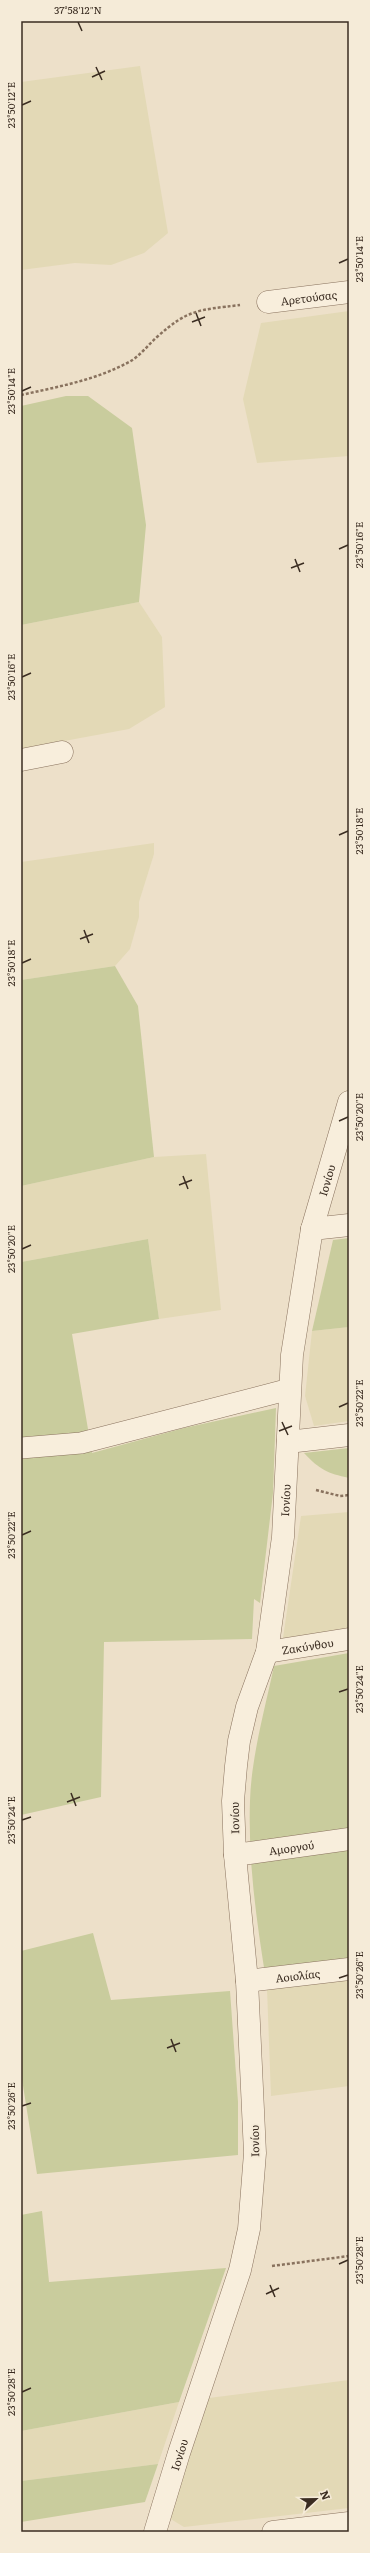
<svg xmlns="http://www.w3.org/2000/svg" width="370" height="2553" font-family="Literata,serif">
	<style>
		.farmland { fill: #e3d9b6 }
		.green { fill: #c9cc9d }
		.lines { fill: none; stroke-linecap: round; stroke-linejoin: round }
		.lane-casing { stroke: #89725e; stroke-width: 22 }
		.street-casing { stroke: #89725e; stroke-width: 23 }
		.path { stroke: #89725e; stroke-width: 2.5; stroke-dasharray: 3 2; stroke-linecap: butt }
		.lane { stroke: #f8eedc; stroke-width: 21 }
		.street { stroke: #f8eedc; stroke-width: 22 }
		.ticks { fill: none; stroke: #3a2c21; stroke-width: 1.5 }
		.labels { text-anchor: middle; dominant-baseline: central; stroke-width: 4; stroke-linejoin: round; paint-order: stroke }
		.street-label { font-size: 11px; fill: #3a2c21; stroke: #f5ebd8 }
		.neatline { fill: none; stroke: #3a2c21; stroke-width: 1.5 }
		.ticks-label { font-size: 10px; text-anchor: middle; fill: #3a2c21 }
	</style>
	<rect width="100%" height="100%" fill="#ede0c9"/>
	<g class="farmland">
		<path d="M140 66 168 233 144 253 111 265 75 263 21 270V82Z"/>
		<path d="M349 311V456L257 463 243 399 261 323Z"/>
		<path d="M139 602 162 637 165 707 129 729 21 749V625Z"/>
		<path d="M154 843V854L139 902V917L130 949 115 966 21 980V862Z"/>
		<path d="M206 1154 221 1310 159 1319 148 1239 21 1262V1186L154 1157Z"/>
		<path d="M349 1327V1421L314 1426 305 1396 312 1331Z"/>
		<path d="M349 1512V1629L283 1638 301 1516Z"/>
		<path d="M349 1978V2086L271 2096 267 1989Z"/>
		<path d="M349 2380V2508L184 2527 169 2518 187 2460 209 2398Z"/>
		<path d="M179 2402 158 2464 21 2481V2431Z"/>
	</g>
	<g class="green">
		<path d="M66 396H88L132 428 146 525 139 602 21 625V406Z"/>
		<path d="M115 966 138 1006 154 1157 21 1186V980Z"/>
		<path d="M349 1238V1327L312 1331 333 1240Z"/>
		<path d="M148 1239 159 1319 72 1334 92 1453 184 1428 276 1408 273 1493 260 1603 254 1599 252 1639 104 1642 101 1797 21 1815V1262Z"/>
		<path d="M349 1448V1478C327 1473 320 1470 304 1453Z"/>
		<path d="M349 1653V1964L265 1974C256 1917 248 1860 250 1801 251 1759 265 1708 274 1666Z"/>
		<path d="M93 1933 111 2000 230 1991 238 2102V2155L37 2174 21 2073V1951Z"/>
		<path d="M42 2211 49 2282 226 2268 179 2402 21 2431V2215Z"/>
		<path d="M158 2464 145 2502 21 2522V2481Z"/>
	</g>
	<g class="lines">
		<defs>
			<path id="lane" d="M21 1448 81 1443 290 1389"/>
			<g id="street">
				<path id="s1" d="M268 302 349 292"/>
				<path d="M21 760 62 752"/>
				<path d="M312 1229 349 1225"/>
				<path d="M288 1442 349 1435"/>
				<path id="s2" d="M267 1652 349 1639"/>
				<path id="s3" d="M235 1855 349 1839"/>
				<path id="s4" d="M247 1981 349 1969"/>
				<path id="s5" d="M155 2532 179 2453 240 2270 249 2229 255 2153 247 1981 235 1855 233 1801 236 1766 239 1741 247 1707 267 1652 283 1537 292 1355 312 1229 349 1102"/>
				<path d="M273 2532 349 2523"/>
			</g>
		</defs>
		<use href="#lane" class="lane-casing"/>
		<use href="#street" class="street-casing"/>
		<g class="path">
			<path d="M21 395C57 387 96 380 129 362 139 357 148 345 157 337 188 309 199 310 240 305"/>
			<path d="M316 1490 340 1496 349 1495"/>
			<path d="M272 2266 349 2256"/>
		</g>
		<use href="#lane" class="lane"/>
		<use href="#street" class="street"/>
	</g>
	<path class="ticks" d="M78 22 82 31M96 67 102 80M92 77 105 71M22 105 31 101M339 263 348 259M196 313 201 326M192 322 205 317M22 391 31 387M339 549 348 545M295 559 300 572M291 568 304 563M22 677 31 673M339 835 348 831M84 930 89 943M80 939 93 934M22 963 31 959M339 1121 348 1117M183 1176 188 1189M179 1185 192 1180M22 1249 31 1245M339 1407 348 1403M282 1422 288 1435M279 1431 292 1426M22 1535 31 1531M339 1692 348 1689M71 1793 76 1806M67 1802 80 1797M22 1820 31 1817M339 1978 348 1975M171 2039 176 2052M167 2048 180 2043M22 2106 31 2103M339 2264 348 2260M270 2285 275 2297M266 2294 279 2288M22 2392 31 2388"/>
	<g class="labels">
		<g class="street-label">
			<text stroke="none"><textPath href="#s1" startOffset="41">Αρετούσας</textPath></text>
			<text stroke="none"><textPath href="#s5" startOffset="1377">Ιονίου</textPath></text>
			<text stroke="none"><textPath href="#s5" startOffset="1053">Ιονίου</textPath></text>
			<text stroke="none"><textPath href="#s2" startOffset="41">Ζακύνθου</textPath></text>
			<text transform="translate(234 1818) rotate(-91)">Ιονίου</text>
			<text stroke="none"><textPath href="#s3" startOffset="57">Αμοργού</textPath></text>
			<text stroke="none"><textPath href="#s4" startOffset="51">Αοιολίας</textPath></text>
			<text transform="translate(254 2141) rotate(-91)">Ιονίου</text>
			<text stroke="none"><textPath href="#s5" startOffset="81">Ιονίου</textPath></text>
		</g>
	</g>
	<rect width="370" height="2553" fill="none" stroke="#f5ebd8" stroke-width="44"/>
	<g transform="translate(316 2499) rotate(68)" stroke="#f5ebd8" stroke-width="3" paint-order="stroke">
	<path d="M0-3L7 15L0 10L-7 15Z" fill="#3a2c21"/>
	<text y="-6" font-size="11" font-weight="bold" text-anchor="middle" fill="#3a2c21">N</text>
	</g>
	<rect x="22" y="22" width="326" height="2509" class="neatline"/>
	<g class="ticks-label">
		<text x="78" y="14">37°58'12"N</text>
		<text transform="translate(11 105) rotate(-90)" y="4">23°50'12"E</text>
		<text transform="translate(359 259) rotate(-90)" y="4">23°50'14"E</text>
		<text transform="translate(11 391) rotate(-90)" y="4">23°50'14"E</text>
		<text transform="translate(359 545) rotate(-90)" y="4">23°50'16"E</text>
		<text transform="translate(11 677) rotate(-90)" y="4">23°50'16"E</text>
		<text transform="translate(359 831) rotate(-90)" y="4">23°50'18"E</text>
		<text transform="translate(11 963) rotate(-90)" y="4">23°50'18"E</text>
		<text transform="translate(359 1117) rotate(-90)" y="4">23°50'20"E</text>
		<text transform="translate(11 1249) rotate(-90)" y="4">23°50'20"E</text>
		<text transform="translate(359 1403) rotate(-90)" y="4">23°50'22"E</text>
		<text transform="translate(11 1535) rotate(-90)" y="4">23°50'22"E</text>
		<text transform="translate(359 1689) rotate(-90)" y="4">23°50'24"E</text>
		<text transform="translate(11 1820) rotate(-90)" y="4">23°50'24"E</text>
		<text transform="translate(359 1975) rotate(-90)" y="4">23°50'26"E</text>
		<text transform="translate(11 2106) rotate(-90)" y="4">23°50'26"E</text>
		<text transform="translate(359 2260) rotate(-90)" y="4">23°50'28"E</text>
		<text transform="translate(11 2392) rotate(-90)" y="4">23°50'28"E</text>
	</g>
</svg>
